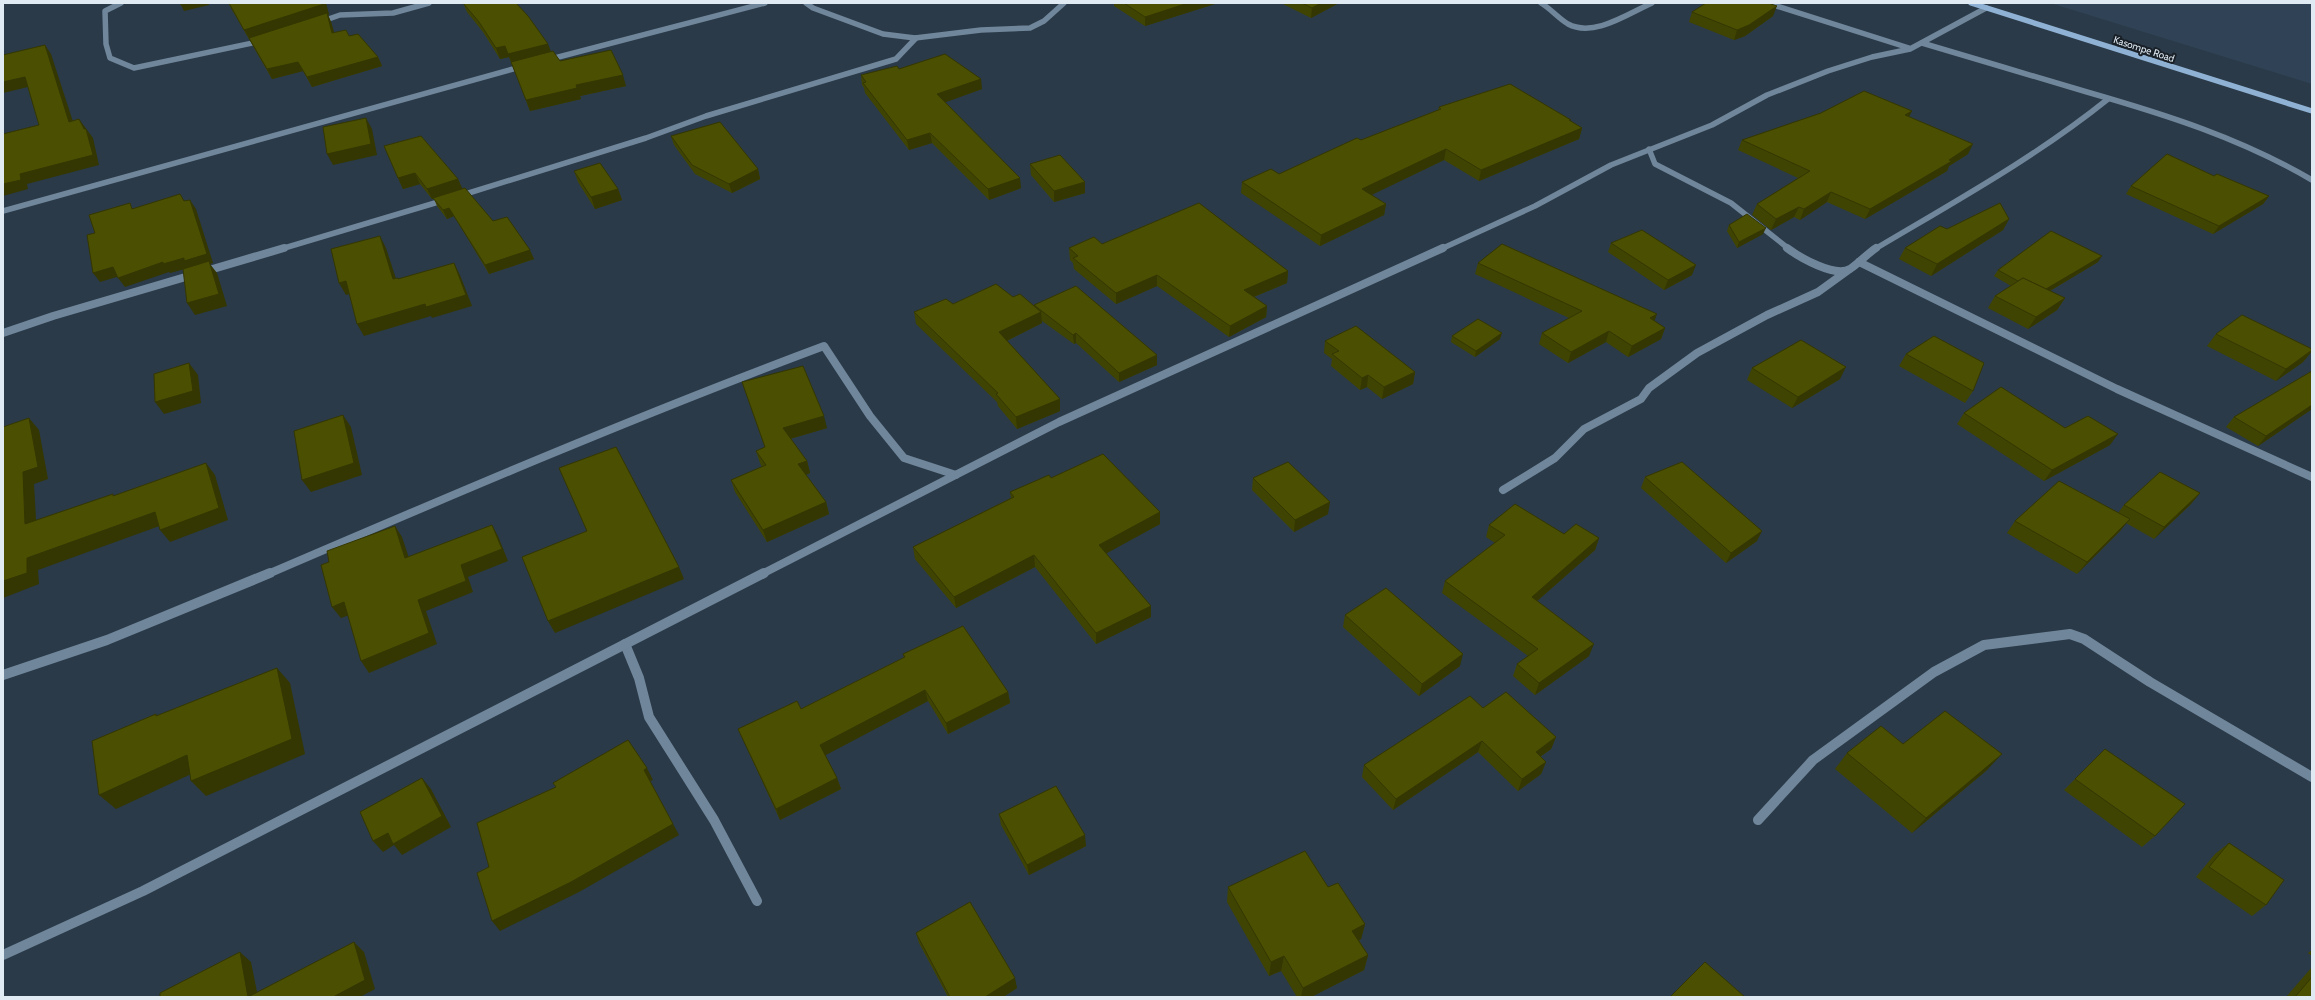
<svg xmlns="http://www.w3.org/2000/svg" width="2315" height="1000" font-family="Cabin,sans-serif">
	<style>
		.built { fill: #304356 }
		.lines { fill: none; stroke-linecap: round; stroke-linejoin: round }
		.street-far2 { stroke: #70869b; stroke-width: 5.5 }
		.street-far1 { stroke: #70869b; stroke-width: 8 }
		.street { stroke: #70869b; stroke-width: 10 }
		.secondary { stroke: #8fb1d3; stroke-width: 5.5 }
		.wall { fill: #404402 }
		.shaded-wall { fill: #343701 }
		.building { fill: #4b4f02; stroke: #343701 }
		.labels { text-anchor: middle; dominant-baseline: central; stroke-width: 4; stroke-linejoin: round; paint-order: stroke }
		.far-street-label { font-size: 10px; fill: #e0eaf3; stroke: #192027 }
	</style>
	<rect width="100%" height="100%" fill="#2a3a48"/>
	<path class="built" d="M2050 3H2312V84Z"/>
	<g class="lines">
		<g class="street-far2">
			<path d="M121 3 105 11 106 44 110 58 134 68 262 41"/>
			<path d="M806 3 813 8 883 34 915 38 981 30 1030 28 1044 21 1064 3"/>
			<path d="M1541 3C1551 9 1558 18 1568 24 1594 38 1629 13 1652 3"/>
			<path d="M1767 3 1909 48"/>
			<path d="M320 22 340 15 393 13 429 3"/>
			<path d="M1922 43C1977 59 2032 76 2087 92 2167 115 2240 138 2312 180"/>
			<path d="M547 60 765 3"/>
			<path d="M1649 149 1655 164 1731 203 1789 249"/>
			<path d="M459 196 646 138 706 116 896 59 916 38"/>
			<path d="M3 211 524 66"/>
			<path d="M281 249 445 200"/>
			<path d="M1441 249 1535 206 1611 165 1712 125 1767 95 1828 71 1872 57 1910 49 1986 8"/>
			<path d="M1875 249C1954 202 2036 157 2108 99"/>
		</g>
		<g class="street-far1">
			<path d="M1787 248C1799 257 1835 278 1850 269 1859 263 1867 254 1876 248"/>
			<path d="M1859 262 2117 389 2312 477"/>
			<path d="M3 333 53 316 284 248"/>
			<path d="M1503 490 1555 458 1584 429 1641 399 1649 388 1697 353 1767 315 1818 292 1847 271"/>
			<path d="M268 574C452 495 636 416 824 346L870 416 904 458 956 475"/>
			<path d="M762 574 1059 422 1443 248"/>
		</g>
		<g class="street">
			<path d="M625 644 639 678 649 717 714 820 757 901"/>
			<path d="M3 675 107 640 270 573"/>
			<path d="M1758 820 1813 760 1934 672 1984 645 2070 634 2084 639 2150 682 2312 777"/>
			<path d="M3 955 143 891 764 573"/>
		</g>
		<path class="secondary" d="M1971 3 2312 111"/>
	</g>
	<g class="wall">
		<path d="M228 3 329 14 328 15 331 22 334 33 349 36 378 57 382 66 312 87 303 71 272 79Z"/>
		<path d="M463 3H516L551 52 560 61 626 86 580 96 581 99 530 111 509 57 500 59 483 32 467 12Z"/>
		<path d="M1114 3H1218L1145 26 1114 6Z"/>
		<path d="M1281 3H1339L1311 18Z"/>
		<path d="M1692 12 1773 16 1745 36 1734 40 1689 22Z"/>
		<path d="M899 69 982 89 945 102 1021 188 989 200 932 143 909 150 865 93 864 88 862 85 861 75Z"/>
		<path d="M1439 107 1570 121 1582 128 1579 139 1479 181 1444 160 1371 195 1386 204 1384 215 1320 246 1241 193 1242 182 1279 174 1361 140 1438 110Z"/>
		<path d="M1909 117 1968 154 1949 166 1947 171 1865 219 1827 202 1800 220 1794 217 1771 230 1752 215 1757 204 1798 178 1738 150 1742 140Z"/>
		<path d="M671 136 758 169 760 179 732 193 695 174 674 145Z"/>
		<path d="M384 146 458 179 462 189 493 221 534 259 489 274 454 216 447 219 437 206 434 199H432L420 184 403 189Z"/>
		<path d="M1030 164 1085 182V193L1054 202 1031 175Z"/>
		<path d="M574 171 618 189 622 200 595 209 578 182Z"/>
		<path d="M2214 176 2269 196 2263 204 2213 234 2126 194 2131 186Z"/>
		<path d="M2009 219 2003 230 1931 276 1899 259 1905 248 1947 229Z"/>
		<path d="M1729 225 1763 234 1737 248 1727 231Z"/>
		<path d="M1611 243 1692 275 1664 290 1608 252Z"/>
		<path d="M1102 244 1288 271 1287 283 1254 297 1267 306 1266 317 1229 337 1157 286 1116 304 1074 269 1073 263 1070 260 1069 248Z"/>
		<path d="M2098 262 2050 291 2065 298 2057 310 2028 329 1988 308 1995 296 2011 286 1994 276 1998 270Z"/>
		<path d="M1478 263 1655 321 1665 328 1661 339 1628 357 1606 342 1568 363 1539 344 1542 333 1569 318 1475 274Z"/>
		<path d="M1013 297 1157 355V365L1119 382 1076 343 1074 344 1042 321V323L1007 341 1060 399V411L1017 429 998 406 997 402 916 324 914 312 953 304Z"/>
		<path d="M2216 334 2312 351 2303 362 2276 381 2207 346Z"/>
		<path d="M1452 336 1500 339 1475 357 1451 342Z"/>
		<path d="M1325 341 1415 372 1413 384 1382 399 1367 387 1360 390 1331 366 1332 359 1324 353Z"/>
		<path d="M1906 354 1973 391 1965 403 1899 366Z"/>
		<path d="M1752 368 1840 379 1792 408 1747 380Z"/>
		<path d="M742 382 827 428 790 439 807 461 810 473 806 475 826 502 829 514 767 542 735 492 731 480 762 467 760 463 756 451 765 447Z"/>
		<path d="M2312 409 2258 446 2226 427 2234 417Z"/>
		<path d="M1964 413 2065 428 2110 445 2044 481 1957 424Z"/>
		<path d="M1645 477 1757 541 1726 563 1641 488Z"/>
		<path d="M1051 478 1160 524 1106 553 1151 617 1096 644 1035 567 956 608 915 559 913 547 1011 498 1010 492Z"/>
		<path d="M1253 478 1328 514 1294 532 1252 490Z"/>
		<path d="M2200 493 2190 505 2154 539 2126 523 2120 531 2077 574 2007 533 2015 521 2118 513 2124 505Z"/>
		<path d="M1489 525 1564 534 1599 538 1595 550 1537 601 1589 656 1535 695 1513 676 1517 664 1528 656 1442 593 1445 581 1495 543 1486 537Z"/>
		<path d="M1345 615 1460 666 1419 696 1343 627Z"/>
		<path d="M903 654 1008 692 1010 703 948 734 928 701 825 755 837 778 841 789 780 820 738 729 801 709 904 658Z"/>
		<path d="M1483 708 1556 737 1551 749 1540 757 1546 762 1541 774 1518 791 1478 752 1393 810 1362 777 1364 765Z"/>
		<path d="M1903 744 1987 770 1912 833 1835 769 1847 753Z"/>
		<path d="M2075 779 2155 836 2142 847 2064 790Z"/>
		<path d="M999 814 1086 846 1029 875 1001 825Z"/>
		<path d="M2229 843 2266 905 2252 916 2196 877 2215 854Z"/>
		<path d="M1228 887H1328L1365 924 1361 939 1359 940 1368 955 1364 970 1311 997H1297L1281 971 1269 976 1227 902Z"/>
		<path d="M916 933 1017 988 1003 997H948L919 943Z"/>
		<path d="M2312 950V956L2308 953Z"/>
		<path d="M2312 967V997H2286Z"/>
	</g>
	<g class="shaded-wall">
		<path d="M191 3H208L209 5 184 11 181 5Z"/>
		<path d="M324 3H326L329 14 328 15 331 22 337 42 332 33 250 40 244 30Z"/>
		<path d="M1188 3H1218L1145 26V17Z"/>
		<path d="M1321 3H1339L1311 18 1312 8Z"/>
		<path d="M1777 6 1773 16 1745 36 1734 40 1737 30Z"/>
		<path d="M548 44 552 54 513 65 509 57 500 59 496 48 505 46Z"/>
		<path d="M45 45 51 54 76 131 69 122Z"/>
		<path d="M378 57 382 66 312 87 307 77Z"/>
		<path d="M298 62 303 71 272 79 267 69Z"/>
		<path d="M623 75 626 86 580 96 581 99 530 111 526 100 576 85Z"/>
		<path d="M25 77 32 86 3 93V82Z"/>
		<path d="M981 79 982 89 938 105 937 94Z"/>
		<path d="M1912 111 1907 121 1905 115Z"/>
		<path d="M366 118 372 129 377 155 333 165 327 154Z"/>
		<path d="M79 119 93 138 99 165 27 184 28 189 3 196V184L20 174 84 129Z"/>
		<path d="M1582 128 1579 139 1479 181 1481 170Z"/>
		<path d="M930 133 932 143 909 150 907 140Z"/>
		<path d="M1973 144 1968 154 1949 166 1947 171 1865 219 1870 209Z"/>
		<path d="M1446 149 1444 160 1361 200 1362 189Z"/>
		<path d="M758 169 760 179 732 193 729 184Z"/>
		<path d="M415 173 420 184 403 189 398 178Z"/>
		<path d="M1020 178 1021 188 989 200 988 189Z"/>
		<path d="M458 179 463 190 432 199 427 189Z"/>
		<path d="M1085 182V193L1054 202V191Z"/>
		<path d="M618 189 622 200 595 209 591 197Z"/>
		<path d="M1831 192 1827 202 1800 220 1804 209Z"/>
		<path d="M2269 196 2263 204 2213 234 2219 226Z"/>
		<path d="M190 200 196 209 213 263 210 264 217 273 227 306 195 315 187 303 189 268 170 273 169 272 125 287 118 278Z"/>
		<path d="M1386 204 1384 215 1320 246 1321 235Z"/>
		<path d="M1799 207 1794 217 1771 230 1776 219Z"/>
		<path d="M449 208 454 216 447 219 443 210Z"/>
		<path d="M2009 219 2003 230 1931 276 1937 264Z"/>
		<path d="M1766 228 1763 234 1737 248 1739 242Z"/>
		<path d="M380 236 386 248 400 291 393 279Z"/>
		<path d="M530 250 534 259 489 274 485 265Z"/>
		<path d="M2102 256 2098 262 2036 299 2039 293Z"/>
		<path d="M454 263 460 275 472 306 432 318 431 316 364 336 357 324 425 304Z"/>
		<path d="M1696 265 1692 275 1664 290 1668 280Z"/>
		<path d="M113 267 120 276 100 282 93 273Z"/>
		<path d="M1288 271 1287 283 1243 301 1244 290Z"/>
		<path d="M1157 275V286L1116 304V293Z"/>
		<path d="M346 281 353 293 346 295 339 283Z"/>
		<path d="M2065 298 2057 310 2028 329 2036 317Z"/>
		<path d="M1267 306 1266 317 1229 337 1230 326Z"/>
		<path d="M1041 312 1042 323 1000 344 999 332Z"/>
		<path d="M1657 314 1653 325 1650 318Z"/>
		<path d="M1665 328 1661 339 1628 357 1632 346Z"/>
		<path d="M1609 331 1606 342 1568 363 1571 352Z"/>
		<path d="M1076 333V343L1074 344 1073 335Z"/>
		<path d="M1502 333 1500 339 1475 357 1476 351Z"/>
		<path d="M2312 351 2303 362 2276 381 2286 369Z"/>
		<path d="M1157 355V365L1119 382V373Z"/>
		<path d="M189 363 198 375 201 403 164 414 155 402Z"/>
		<path d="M1846 367 1840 379 1792 408 1798 397Z"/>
		<path d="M1415 372 1413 384 1382 399 1384 387Z"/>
		<path d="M1368 375 1367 387 1360 390 1362 378Z"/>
		<path d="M1060 399V411L1017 429 1016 417Z"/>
		<path d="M2312 405V409L2258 446 2266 436Z"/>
		<path d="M343 415 351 427 362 475 311 492 302 480Z"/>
		<path d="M824 416 827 428 786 440 783 428Z"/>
		<path d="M29 418 39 430 48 479 34 484 37 536 25 524 23 472Z"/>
		<path d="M2118 434 2110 445 2044 481 2052 470Z"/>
		<path d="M807 461 810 473 802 476 798 464Z"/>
		<path d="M206 463 215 475 228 520 170 542 160 530Z"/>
		<path d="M2200 493 2190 505 2154 539 2164 527Z"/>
		<path d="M826 502 829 514 767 542 763 530Z"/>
		<path d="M1330 502 1328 514 1294 532 1295 520Z"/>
		<path d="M155 512 165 524 38 570 39 584 3 598V581L27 558Z"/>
		<path d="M1160 512V524L1100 557 1099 545Z"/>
		<path d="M2130 519 2120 531 2077 574 2087 562Z"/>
		<path d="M492 525 498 536 508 561 468 577 473 592 426 611 437 644 369 673 361 661 418 600 461 565Z"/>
		<path d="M395 526 402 537 413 570 405 558Z"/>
		<path d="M1762 531 1757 541 1726 563 1731 553Z"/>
		<path d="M1599 538 1595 550 1528 609 1532 597Z"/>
		<path d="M1034 555 1035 567 956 608 954 597Z"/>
		<path d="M679 567 684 579 555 633 548 621Z"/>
		<path d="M344 602 352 614 341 618 332 607Z"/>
		<path d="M1151 606V617L1096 644V633Z"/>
		<path d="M1594 644 1589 656 1535 695 1539 683Z"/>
		<path d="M1463 654 1460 666 1419 696 1422 684Z"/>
		<path d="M277 668 290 683 305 754 206 796 191 781Z"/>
		<path d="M925 690 928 701 824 756 820 745Z"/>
		<path d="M1008 692 1010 703 948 734 946 723Z"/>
		<path d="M1556 737 1551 749 1531 763 1536 752Z"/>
		<path d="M1482 741 1478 752 1393 810 1396 799Z"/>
		<path d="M2002 754 1987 770 1912 833 1926 818Z"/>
		<path d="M187 755 202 769 116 809 99 795Z"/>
		<path d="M1546 762 1541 774 1518 791 1522 779Z"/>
		<path d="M647 768 653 780 650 781 679 835 579 892 500 931 492 921 644 770Z"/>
		<path d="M422 778 431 789 451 827 402 855 394 845 383 852 373 841Z"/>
		<path d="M837 778 841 789 780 820 776 809Z"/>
		<path d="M1085 835 1086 846 1029 875 1027 865Z"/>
		<path d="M1365 924 1361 939 1349 945 1352 931Z"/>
		<path d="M354 942 364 952 375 989 360 997H333Z"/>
		<path d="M240 952 251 962 258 997H248Z"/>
		<path d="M1368 955 1364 970 1311 997H1301L1303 988Z"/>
		<path d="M1284 956 1281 971 1269 976 1271 962Z"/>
		<path d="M1015 978 1017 988 1003 997H985Z"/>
	</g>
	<g class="building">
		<path d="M180 3H191L181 5Z"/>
		<path d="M229 3H324V4L244 30Z"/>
		<path d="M463 3H516L528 16 548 44 508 54 505 46 496 48 479 22Z"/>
		<path d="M1124 3H1188L1145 17Z"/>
		<path d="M1302 3H1321L1312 8Z"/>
		<path d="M1706 3H1768L1777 6 1749 25 1737 30 1692 12Z"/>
		<path d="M327 13 332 33 346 30 349 36 358 34 378 57 307 77 298 62 267 69 249 38Z"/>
		<path d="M45 45 69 122 79 119 84 129H86L93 155 20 174 21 180 3 184V134L39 125 25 77 3 82V55Z"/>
		<path d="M611 50 623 75 576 85 577 88 526 100 511 62 553 51 560 61Z"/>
		<path d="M945 54 981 79 937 94 1020 178 988 189 930 133 907 140 863 83 866 82 861 75 897 66 899 69Z"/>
		<path d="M1510 84 1571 120H1569L1582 128 1481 170 1446 149 1362 189 1386 204 1321 235 1242 182 1271 169 1279 174 1357 138 1361 140 1441 109 1439 107Z"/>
		<path d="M1864 91 1912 111 1905 115 1973 144 1949 160 1952 161 1870 209 1831 192 1804 209 1799 207 1776 219 1757 204 1810 171 1742 140 1821 113Z"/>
		<path d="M366 118 371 144 327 154 323 127Z"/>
		<path d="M720 122 758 169 729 184 692 165 671 136Z"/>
		<path d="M421 136 458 179 427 189 415 173 398 178 384 146Z"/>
		<path d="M2167 154 2214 176 2217 174 2269 196 2219 226 2131 186Z"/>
		<path d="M1060 155 1085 182 1054 191 1030 164Z"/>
		<path d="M600 163 618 189 591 197 574 171Z"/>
		<path d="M465 188 493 221 507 217 530 250 485 265 449 208 443 210 433 198Z"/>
		<path d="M180 194 184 201 190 200 207 254 184 261V258L163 264V262L118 278 113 267 93 273 87 235 95 233 89 215 130 203 132 209Z"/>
		<path d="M1199 203 1288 271 1244 290 1267 306 1230 326 1157 275 1116 293 1073 258 1078 256 1069 248 1094 237 1102 244Z"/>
		<path d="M2000 203 2009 219 1937 264 1905 248 1940 226 1947 229Z"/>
		<path d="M1747 214 1766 228 1739 242 1729 225Z"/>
		<path d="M1642 230 1696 265 1668 280 1611 243Z"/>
		<path d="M2051 231 2102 256 2046 289 2023 278 2018 281 1998 270Z"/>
		<path d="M380 236 393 279 398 278V279L454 263 466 295 426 307 425 304 357 324 346 281 339 283 331 249Z"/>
		<path d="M1502 244 1657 314 1650 318 1665 328 1632 346 1609 331 1571 352 1542 333 1582 311 1478 263Z"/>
		<path d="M209 261 219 294 187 303 183 269Z"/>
		<path d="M2023 278 2065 298 2036 317 1995 296Z"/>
		<path d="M996 284 1013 297 1020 294 1041 312 999 332 1060 399 1016 417 996 394 998 393 914 312 946 299 953 304Z"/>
		<path d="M1076 286 1157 355 1119 373 1076 333 1073 335 1034 305Z"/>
		<path d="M2242 315 2312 349V350L2286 369 2216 334Z"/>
		<path d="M1478 319 1502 333 1476 351 1452 336Z"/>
		<path d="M1356 326 1415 372 1384 387 1368 375 1362 378 1332 354 1339 351 1325 341Z"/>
		<path d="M1934 336 1984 363 1973 391 1906 354Z"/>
		<path d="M1801 340 1846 367 1798 397 1752 368Z"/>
		<path d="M189 363 193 391 155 402 154 374Z"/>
		<path d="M803 366 824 416 783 428 807 461 798 464 826 502 763 530 731 480 766 465 756 451 765 447 742 382Z"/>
		<path d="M2312 371V405L2266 436 2234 417Z"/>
		<path d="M2001 387 2065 428 2088 416 2118 434 2052 470 1964 413Z"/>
		<path d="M343 415 354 463 302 480 294 431Z"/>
		<path d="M29 418 38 467 23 472 25 524 113 494V496L206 463 219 508 160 530 155 512 27 558V573L3 581V427Z"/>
		<path d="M616 447 679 567 548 621 522 557 587 531 559 468Z"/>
		<path d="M1103 454 1160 512 1099 545 1151 606 1096 633 1034 555 954 597 913 547 1014 497 1010 492 1049 475 1051 478Z"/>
		<path d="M1288 462 1330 502 1295 520 1253 478Z"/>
		<path d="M1682 462 1762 531 1731 553 1645 477Z"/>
		<path d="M2160 472 2200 493 2164 527 2124 505Z"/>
		<path d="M2059 481 2130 519 2087 562 2015 521Z"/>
		<path d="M1515 504 1564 534 1576 524 1599 538 1532 597 1594 644 1539 683 1517 664 1538 649 1445 581 1505 535 1489 525Z"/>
		<path d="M492 525 502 549 461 565 466 581 418 600 429 633 361 661 344 602 332 607 321 565 329 562 327 551 395 526 405 558Z"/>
		<path d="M1386 588 1463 654 1422 684 1345 615Z"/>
		<path d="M963 626 1008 692 946 723 925 690 820 745 837 778 776 809 738 729 797 701 801 709 905 657 903 654Z"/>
		<path d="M277 668 292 739 191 781 187 755 99 795 92 741 156 714V716Z"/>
		<path d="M1506 692 1556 737 1536 752 1546 762 1522 779 1482 741 1396 799 1364 765 1470 696 1483 708Z"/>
		<path d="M1945 711 2002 754 1926 818 1847 753 1881 726 1903 744Z"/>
		<path d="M628 740 647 768 644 770 673 824 571 882 492 921 477 873 489 867 477 823 556 787 553 783Z"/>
		<path d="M2105 749 2185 804 2155 836 2075 779Z"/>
		<path d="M422 778 442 816 393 844 388 833 373 841 360 812Z"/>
		<path d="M1056 786 1085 835 1027 865 999 814Z"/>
		<path d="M2229 843 2284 880 2266 905 2209 867Z"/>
		<path d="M1305 851 1328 887 1338 883 1365 924 1352 931 1368 955 1303 988 1284 956 1271 962 1228 887Z"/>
		<path d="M970 902 1015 978 985 997H950L916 933Z"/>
		<path d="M354 942 365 980 333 997H160V993L240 952 248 997Z"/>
		<path d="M1705 962 1745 997H1670Z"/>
		<path d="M2312 977V997H2295Z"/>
	</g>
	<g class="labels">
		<g class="far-street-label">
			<text transform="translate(2144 49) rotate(18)">Kasompe Road</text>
		</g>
	</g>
	<rect width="2315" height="1000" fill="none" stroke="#e0eaf3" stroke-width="8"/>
</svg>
